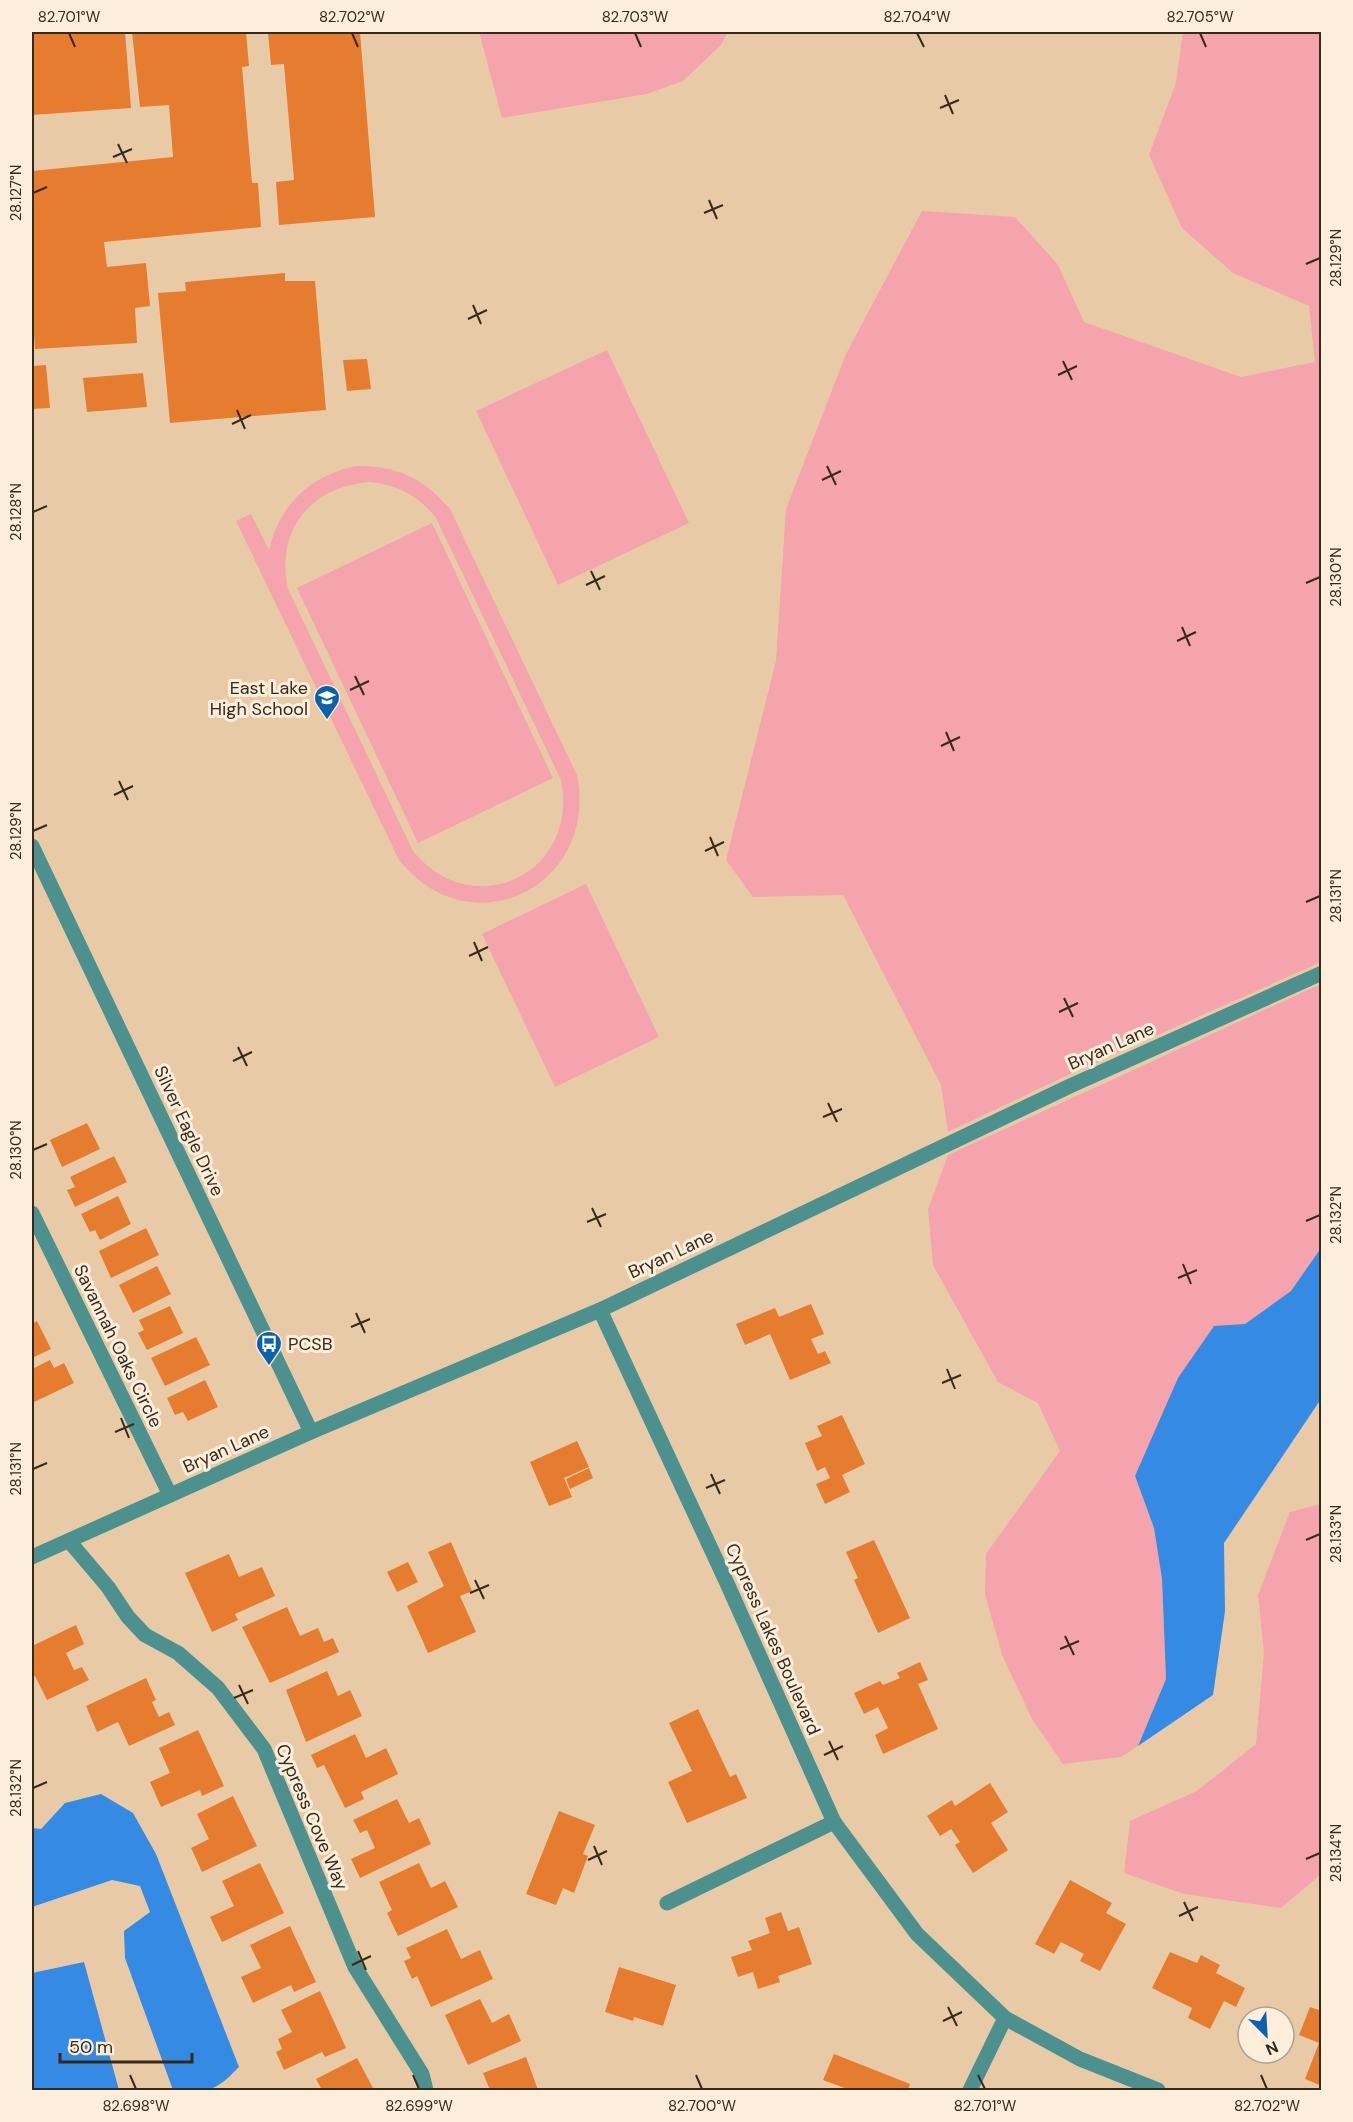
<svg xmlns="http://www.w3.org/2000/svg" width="1353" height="2122" font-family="'DM Sans',sans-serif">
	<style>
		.green { fill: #f5a3ac; fill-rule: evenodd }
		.water { fill: #358be3 }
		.building { fill: #e67c2f }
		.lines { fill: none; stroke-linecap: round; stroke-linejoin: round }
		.minor { stroke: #4c918e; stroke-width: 15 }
		.ticks { fill: none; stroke: #352a1c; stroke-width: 2 }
		.labels { text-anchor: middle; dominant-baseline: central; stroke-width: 6; stroke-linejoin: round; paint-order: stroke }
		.poi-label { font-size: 18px; fill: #352a1c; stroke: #fdeedc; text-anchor: end }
		.street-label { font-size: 18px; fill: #352a1c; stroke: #fdeedc }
		.neatline { fill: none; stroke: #352a1c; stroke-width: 2 }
		.ticks-label { font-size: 15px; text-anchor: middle; fill: #352a1c }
	</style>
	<rect width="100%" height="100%" fill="#e8cba6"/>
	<g class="green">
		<path d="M479 32H728L721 45 683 81 647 94 502 118Z"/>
		<path d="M1183 32H1321V962L1066 1076 948 1132 941 1085 843 895 753 897 726 860 776 661 786 509 846 354 922 211 1015 217 1058 265 1084 322 1241 377 1315 362 1309 306 1233 273 1182 228 1149 155 1176 83Z"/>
		<path d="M607 350 689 523 558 585 476 411Z"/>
		<path d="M355 466C395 465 424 478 450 509L577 775C599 886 471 950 399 860L236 521 251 514 269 550C280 504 309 477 355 466ZM370 482C398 485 419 496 436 518L561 780C580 873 473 925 413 851L288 589C275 530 311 486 370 482Z"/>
		<path d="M432 523 553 778 418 843 297 588Z"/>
		<path d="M586 884 659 1037 555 1087 482 934Z"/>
		<path d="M1321 984V1248L1291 1291 1245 1324 1135 1476 1154 1528 1162 1579 1166 1679 1138 1746 1121 1757 1063 1764 1032 1719 1002 1655 985 1594 986 1554 1060 1451 1038 1403 998 1382 933 1265 928 1209 948 1155Z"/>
		<path d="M1321 1504V1874L1281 1908 1184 1894 1124 1873 1130 1821 1197 1791 1256 1744 1264 1652 1258 1595 1290 1512Z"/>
	</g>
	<g class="water">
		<path d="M1321 1248V1399L1224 1543 1225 1611 1213 1695 1138 1746 1166 1679 1162 1579 1154 1528 1135 1476 1178 1378 1214 1326 1245 1324 1291 1291Z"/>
		<path d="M101 1794 133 1813 156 1854 239 2067C213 2094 209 2091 173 2090L125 1958 124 1931 150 1912 140 1886 112 1880 32 1907V1828L41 1829 65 1803Z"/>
		<path d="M84 1962 119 2090H32V1973Z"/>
	</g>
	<g class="building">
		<path d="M32 32H125L131 108 32 115Z"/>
		<path d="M132 32H246L249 66 242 67 252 183H258L261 227 104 242 107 267 146 263 150 306 135 308 137 343 35 349 32 304V171L173 157 169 105 140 107Z"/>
		<path d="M268 32H360L375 217 279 225 276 182 294 180 284 64 271 65Z"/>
		<path d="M285 273V281H315L326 410 170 423 158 293 186 291 185 282Z"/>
		<path d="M367 359 371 389 347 391 343 360Z"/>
		<path d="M46 365 50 408 32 409V366Z"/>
		<path d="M143 373 147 407 87 412 83 378Z"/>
		<path d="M87 1123 100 1149 62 1167 50 1140Z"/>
		<path d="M114 1156 127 1182 75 1207 67 1190 75 1187 70 1177Z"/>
		<path d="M118 1196 131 1224 100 1240 95 1230 90 1232 81 1214Z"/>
		<path d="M146 1228 159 1255 111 1278 99 1251Z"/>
		<path d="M157 1266 171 1294 133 1313 119 1285Z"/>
		<path d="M811 1304 824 1334 811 1339 818 1354 825 1351 831 1363 790 1380 770 1334 745 1345 736 1324 775 1308 779 1317Z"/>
		<path d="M170 1306 183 1333 147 1350 138 1333 144 1330 139 1320Z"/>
		<path d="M37 1321 51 1349 32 1358V1324Z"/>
		<path d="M196 1337 210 1365 165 1386 151 1358Z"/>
		<path d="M50 1360 54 1368 64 1363 74 1383 32 1403V1369Z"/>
		<path d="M205 1380 218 1407 188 1421 183 1412 175 1415 167 1398Z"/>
		<path d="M842 1415 865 1464 842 1475 850 1492 825 1504 816 1484 830 1478 825 1467 817 1471 805 1443 822 1436 817 1426Z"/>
		<path d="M577 1441 589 1467 564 1478 572 1497 549 1506 530 1462Z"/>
		<path d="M589 1468 593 1478 570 1489 566 1479Z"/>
		<path d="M874 1540 910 1618 878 1633 854 1580 858 1578 846 1552Z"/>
		<path d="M451 1542 472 1591 460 1596 476 1632 428 1653 407 1606 444 1586 428 1552Z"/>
		<path d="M229 1554 239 1577 262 1567 275 1596 235 1614 238 1620 212 1632 185 1573Z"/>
		<path d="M408 1562 418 1582 397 1592 387 1572Z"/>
		<path d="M287 1607 300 1636 318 1628 324 1642 333 1638 339 1652 270 1683 242 1627Z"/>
		<path d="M76 1625 84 1644 66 1653 74 1670 82 1667 89 1680 47 1700 35 1676 32 1678V1646Z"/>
		<path d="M920 1662 928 1680 918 1684 938 1729 883 1754 875 1735 888 1728 878 1707 864 1714 854 1693 880 1681 883 1685 900 1678 897 1673Z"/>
		<path d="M327 1671 338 1696 350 1690 362 1716 306 1742 286 1690Z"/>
		<path d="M146 1678 156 1700 152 1702 159 1717 169 1712 175 1725 129 1746 118 1722 97 1732 86 1706Z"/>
		<path d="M698 1709 730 1777 736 1774 747 1798 687 1823 668 1782 692 1771 669 1723Z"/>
		<path d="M198 1730 224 1786 202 1796 200 1790 161 1807 150 1782 170 1773 159 1748Z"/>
		<path d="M355 1734 366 1758 386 1748 398 1774 361 1792 364 1799 345 1808 324 1765 317 1768 311 1755Z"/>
		<path d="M990 1783 1008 1812 991 1823 1008 1850 973 1873 955 1845 960 1842 951 1829 940 1836 927 1816 952 1800 955 1806Z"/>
		<path d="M233 1796 257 1846 202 1872 191 1848 209 1839 197 1814Z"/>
		<path d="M397 1799 409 1823 419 1818 431 1844 360 1878 351 1859 375 1848 367 1830 360 1833 353 1820Z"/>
		<path d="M559 1811 595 1825 583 1854 588 1856 574 1893 563 1888 556 1905 526 1894Z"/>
		<path d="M260 1863 284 1913 222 1942 210 1917 234 1906 222 1881Z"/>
		<path d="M419 1863 431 1888 445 1881 458 1907 398 1936 387 1913 392 1910 379 1882Z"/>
		<path d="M1070 1880 1112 1903 1106 1913 1126 1924 1100 1971 1080 1961 1084 1954 1061 1942 1054 1954 1035 1944Z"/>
		<path d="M781 1912 788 1931 799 1927 812 1964 778 1976 780 1982 758 1989 753 1972 738 1977 731 1957 752 1950 748 1941 770 1933 765 1918Z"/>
		<path d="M290 1926 316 1982 294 1992 291 1985 253 2003 241 1977 261 1968 250 1945Z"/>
		<path d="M447 1929 461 1959 480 1950 493 1979 431 2007 417 1976 412 1979 404 1961 411 1958 406 1948Z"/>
		<path d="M1170 1952 1197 1963 1201 1955 1220 1965 1216 1973 1245 1988 1236 2007 1224 2001 1210 2029 1188 2018 1192 2008 1152 1988Z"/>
		<path d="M619 1967 676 1985 663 2026 634 2017 633 2021 605 2012Z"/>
		<path d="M320 1991 346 2048 325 2057 322 2052 284 2070 276 2052 282 2049 278 2039 292 2032 281 2010Z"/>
		<path d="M480 1999 492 2023 509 2014 521 2041 468 2065 445 2015Z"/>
		<path d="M1310 2007 1322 2011V2086L1305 2079 1319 2043 1299 2035Z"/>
		<path d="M834 2054 910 2084 908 2090H850L823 2080Z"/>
		<path d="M526 2057 538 2090H490L483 2073Z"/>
		<path d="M357 2058 374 2090H322L316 2079Z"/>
	</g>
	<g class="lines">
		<g class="minor">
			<path d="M32 846 311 1432"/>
			<path d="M32 1213 170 1495"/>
			<path d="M600 1310 726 1581 834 1822 917 1934 1005 2018 1080 2059 1158 2090"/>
			<path d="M69 1541 108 1587 128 1617 145 1635 178 1653 218 1688 264 1749 355 1967 422 2074 426 2090"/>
			<path d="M32 1557 311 1432 600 1310 1070 1086 1322 973"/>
			<path d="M667 1903 834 1822"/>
			<path d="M970 2090 1005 2018"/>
		</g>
	</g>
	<path class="ticks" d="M69 33 75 47M352 33 358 47M635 33 641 47M917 33 924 47M1200 33 1206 47M945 95 953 114M940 108 959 100M118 144 127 163M113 157 132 149M33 193 47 187M709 200 717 219M704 213 723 205M1306 264 1320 258M473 305 481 324M468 319 487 310M1063 361 1072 380M1058 375 1077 366M237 410 245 429M232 424 251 415M827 466 836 485M822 480 841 471M33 512 47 506M591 571 600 590M1306 583 1320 577M586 585 605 576M1182 627 1190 646M1177 641 1196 632M355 676 364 695M350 690 369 681M946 732 954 751M941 746 960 737M119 781 128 800M114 795 133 786M33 831 47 825M710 837 718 856M705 851 724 842M1306 902 1320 896M474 942 482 961M469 956 488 947M1064 998 1073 1017M1059 1012 1078 1003M238 1047 247 1066M233 1061 252 1052M828 1103 837 1122M823 1117 842 1109M33 1150 47 1144M592 1208 601 1227M1306 1221 1320 1215M587 1222 606 1214M1183 1264 1191 1284M1178 1278 1197 1270M356 1313 365 1333M351 1327 370 1319M947 1369 955 1389M942 1383 961 1375M121 1418 129 1438M115 1432 134 1424M33 1469 47 1463M711 1474 720 1494M706 1488 725 1480M1306 1540 1320 1534M475 1580 484 1599M470 1593 489 1585M1065 1636 1074 1655M1060 1649 1079 1641M239 1685 248 1704M234 1698 253 1690M829 1741 838 1760M824 1755 843 1746M33 1788 47 1782M594 1846 602 1865M1306 1859 1320 1853M588 1860 607 1851M1184 1902 1193 1921M1179 1916 1198 1907M358 1951 366 1970M352 1965 371 1956M948 2007 957 2026M943 2021 962 2012M130 2075 136 2089M413 2075 419 2089M696 2075 702 2089M978 2075 985 2089M1261 2075 1267 2089"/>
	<defs>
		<symbol id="school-pin" viewBox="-11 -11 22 30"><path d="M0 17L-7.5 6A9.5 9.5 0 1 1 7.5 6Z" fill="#0a62af" stroke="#fdeedc"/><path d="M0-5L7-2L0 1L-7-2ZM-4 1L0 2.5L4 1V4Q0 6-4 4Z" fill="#fff"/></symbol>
		<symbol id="bus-pin" viewBox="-11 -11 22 30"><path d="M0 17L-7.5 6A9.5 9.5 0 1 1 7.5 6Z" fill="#0a62af" stroke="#fdeedc"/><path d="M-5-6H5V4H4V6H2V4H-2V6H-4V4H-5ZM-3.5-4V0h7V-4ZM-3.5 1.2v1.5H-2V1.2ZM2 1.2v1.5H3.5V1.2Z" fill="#fff"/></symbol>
	</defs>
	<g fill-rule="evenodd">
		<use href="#school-pin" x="312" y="683" width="30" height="40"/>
		<use href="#bus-pin" x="254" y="1329" width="30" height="40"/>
	</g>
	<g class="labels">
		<g class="poi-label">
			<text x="308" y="688">East Lake<tspan x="308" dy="21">High School</tspan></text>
			<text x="288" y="1344" text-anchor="start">PCSB</text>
		</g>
		<g class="street-label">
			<text transform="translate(1111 1046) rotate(-24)">Bryan Lane</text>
			<text transform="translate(189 1131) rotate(65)">Silver Eagle Drive</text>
			<text transform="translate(671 1254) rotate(-25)">Bryan Lane</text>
			<text transform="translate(118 1346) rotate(64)">Savannah Oaks Circle</text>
			<text transform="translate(226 1449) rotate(-24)">Bryan Lane</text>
			<text transform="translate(773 1639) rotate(66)">Cypress Lakes Boulevard</text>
			<text transform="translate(312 1817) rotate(67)">Cypress Cove Way</text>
		</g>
	</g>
	<rect width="1353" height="2122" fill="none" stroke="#fdeedc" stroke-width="66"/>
	<g transform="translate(1266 2035) rotate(156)"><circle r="28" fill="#fdeedc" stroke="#ada08f" stroke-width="1.5"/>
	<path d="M0-4.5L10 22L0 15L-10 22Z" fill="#0a62af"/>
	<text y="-9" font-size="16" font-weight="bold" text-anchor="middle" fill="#352a1c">N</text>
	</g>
	<path d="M60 2053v9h132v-9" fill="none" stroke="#352a1c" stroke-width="3"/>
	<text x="69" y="2053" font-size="18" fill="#352a1c" stroke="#fdeedc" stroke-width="4.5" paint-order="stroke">50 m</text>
	<rect x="33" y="33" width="1287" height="2056" class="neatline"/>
	<g class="ticks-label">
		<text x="69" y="22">82.701°W</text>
		<text x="352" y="22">82.702°W</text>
		<text x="635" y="22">82.703°W</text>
		<text x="917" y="22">82.704°W</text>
		<text x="1200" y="22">82.705°W</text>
		<text transform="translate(16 193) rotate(-90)" y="5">28.127°N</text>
		<text transform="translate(1336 258) rotate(-90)" y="5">28.129°N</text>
		<text transform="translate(16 512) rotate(-90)" y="5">28.128°N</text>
		<text transform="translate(1336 577) rotate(-90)" y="5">28.130°N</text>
		<text transform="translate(16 831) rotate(-90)" y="5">28.129°N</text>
		<text transform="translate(1336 896) rotate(-90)" y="5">28.131°N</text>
		<text transform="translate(16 1150) rotate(-90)" y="5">28.130°N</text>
		<text transform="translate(1336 1215) rotate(-90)" y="5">28.132°N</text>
		<text transform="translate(16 1469) rotate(-90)" y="5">28.131°N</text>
		<text transform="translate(1336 1534) rotate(-90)" y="5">28.133°N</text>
		<text transform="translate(16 1788) rotate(-90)" y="5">28.132°N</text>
		<text transform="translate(1336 1853) rotate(-90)" y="5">28.134°N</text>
		<text x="136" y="2111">82.698°W</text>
		<text x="419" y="2111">82.699°W</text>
		<text x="702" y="2111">82.700°W</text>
		<text x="985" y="2111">82.701°W</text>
		<text x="1267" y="2111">82.702°W</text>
	</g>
</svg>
